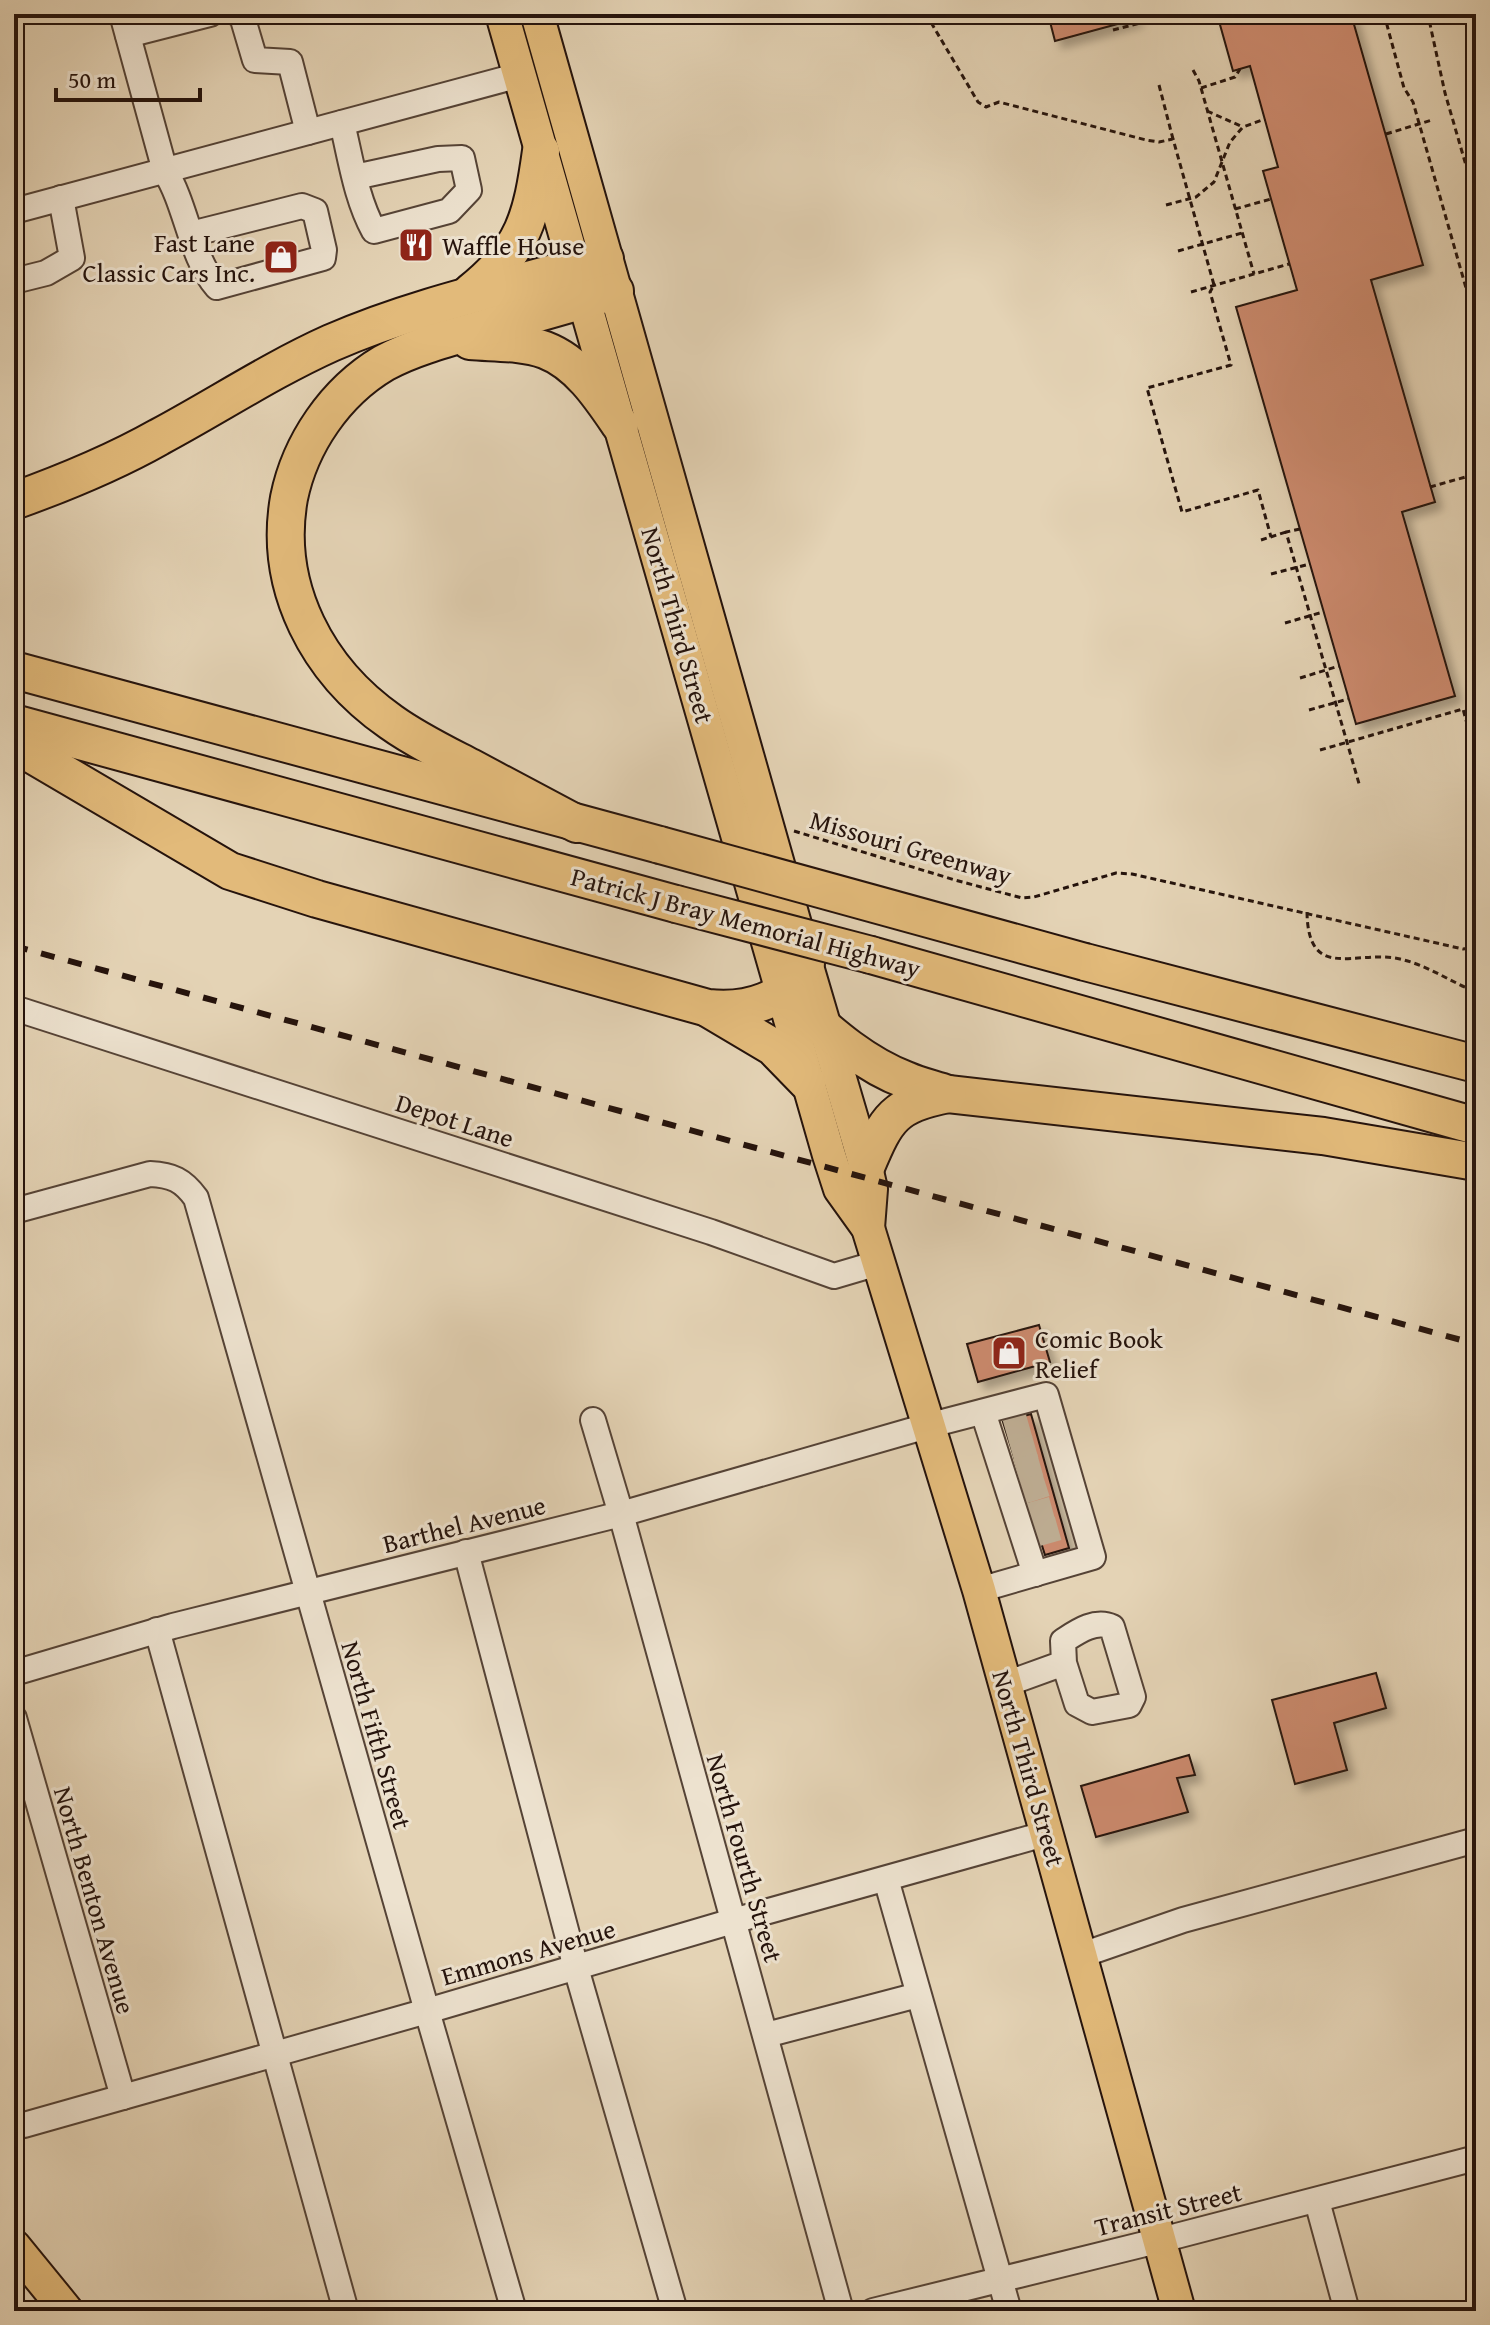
<svg xmlns="http://www.w3.org/2000/svg" width="1490" height="2325" font-family="'Gentium Book Plus',serif">
	<style>
		.building { fill: #cc8a6e; stroke: #25130c; stroke-width: 2; filter: url(#shadow) }
		.lines { fill: none; stroke-linecap: round; stroke-linejoin: round }
		.minor-tunnel { stroke: #bead93; stroke-width: 24; stroke-dasharray: 24 12; stroke-linecap: butt }
		.minor-casing { stroke: #554336; stroke-width: 28 }
		.major-casing { stroke: #25130c; stroke-width: 36 }
		.highway-casing { stroke: #25130c; stroke-width: 40 }
		.path { stroke: #25130c; stroke-width: 3; stroke-dasharray: 6 4; stroke-linecap: butt }
		.minor { stroke: #ede2cf; stroke-width: 24 }
		.major { stroke: #e2ba7a; stroke-width: 32 }
		.highway { stroke: #e2ba7a; stroke-width: 36 }
		.rail { stroke: #25130c; stroke-width: 6; stroke-dasharray: 14 14; stroke-linecap: butt }
		.highway-bridge-casing { stroke: #25130c; stroke-width: 40; stroke-linecap: butt }
		.highway-bridge { stroke: #e2ba7a; stroke-width: 36 }
		.labels { text-anchor: middle; dominant-baseline: central; stroke-width: 6; stroke-linejoin: round; paint-order: stroke }
		.poi-label { font-size: 26px; fill: #25130c; stroke: #ede2cf; text-anchor: start }
		.street-label { font-size: 26px; fill: #25130c; stroke: #ede2cf }
	</style>
	<defs>
		<filter id="shadow"><feDropShadow dx="7" dy="7" stdDeviation="4" flood-color="#0004"/></filter>
	</defs>
	<rect width="100%" height="100%" fill="#e4d3b5"/>
	<filter id="stains"><feTurbulence type="fractalNoise" baseFrequency=".0025" numOctaves="4"/><feColorMatrix values="0 0 0 0 .2 0 0 0 0 .09 0 0 0 0 .02 0 0 0 .5 -.17"/></filter>
	<radialGradient id="worn" r=".72"><stop offset=".6" stop-color="#630" stop-opacity="0"/><stop offset="1" stop-color="#630" stop-opacity=".3"/></radialGradient>
	<g class="building">
		<path d="M1048 14H1135L1136 19 1055 41Z"/>
		<path d="M1217 14H1351L1423 265 1371 280 1435 502 1402 512 1455 696 1356 724 1236 307 1297 290 1263 171 1278 167 1250 66 1233 71Z"/>
		<path d="M1039 1325 1050 1362 978 1382 967 1344Z"/>
		<path d="M1031 1414 1069 1548 1045 1555 1003 1422Z"/>
		<path d="M1376 1673 1386 1708 1334 1723 1347 1770 1295 1784 1272 1700Z"/>
		<path d="M1189 1755 1195 1775 1177 1778 1188 1812 1096 1837 1081 1786Z"/>
	</g>
	<g class="lines">
		<g class="minor-tunnel">
			<path d="M1006 1432 1034 1424"/>
			<path d="M1012 1453 1040 1445"/>
			<path d="M1017 1471 1045 1463"/>
			<path d="M1023 1492 1051 1483"/>
			<path d="M1029 1515 1058 1507"/>
			<path d="M1035 1535 1063 1527"/>
		</g>
		<defs>
			<g id="minor">
				<path d="M122 14 165 171C187 206 190 256 217 287L323 258 324 250 315 211 302 206 191 234"/>
				<path d="M238 14 242 16 255 60 290 62 308 132"/>
				<path d="M128 35 210 14"/>
				<path d="M342 123C351 160 356 198 374 231L449 211 469 190 462 158 438 159 355 177"/>
				<path d="M14 211 520 75"/>
				<path d="M14 281 46 273 72 258 61 198"/>
				<path d="M14 1008 711 1232 834 1276 878 1263"/>
				<path d="M14 1211 150 1174C172 1175 183 1180 196 1198L427 2011 514 2311"/>
				<path d="M983 1412 1035 1574"/>
				<path d="M593 1420 621 1514 841 2311"/>
				<path d="M466 1552 576 1968 675 2311"/>
				<path d="M157 1630 346 2311"/>
				<path d="M14 1673 173 1626 621 1514 927 1426 1046 1395 1093 1557 979 1590"/>
				<path d="M1006 1684 1064 1663 1063 1641C1077 1632 1095 1619 1112 1627L1133 1697 1129 1705 1092 1712 1077 1704 1064 1663"/>
				<path d="M14 1718 123 2097"/>
				<path d="M886 1879 1009 2311"/>
				<path d="M1082 1955 1183 1920 1476 1840"/>
				<path d="M766 2035 918 1995"/>
				<path d="M24 2125 427 2011 733 1921 1048 1833"/>
				<path d="M1317 2201 1347 2311"/>
				<path d="M873 2311 1161 2240 1476 2158"/>
			</g>
			<g id="major">
				<path d="M502 14 829 1155 840 1189 868 1228 979 1590 1179 2311"/>
				<path d="M537 14 806 963 866 1167 871 1189 868 1228"/>
				<path d="M14 2246 67 2311"/>
			</g>
			<g id="highway">
				<path d="M471 292C524 250 532 216 541 151"/>
				<path d="M470 341C494 343 522 342 545 350 579 363 601 397 620 425"/>
				<path d="M14 501C64 483 113 463 159 437 217 406 271 370 331 343 418 305 514 285 605 259"/>
				<path d="M14 670 660 845"/>
				<path d="M14 723 676 904"/>
				<path d="M14 744 230 871 317 899 708 1008C748 1012 787 1001 806 963"/>
				<path d="M577 824C541 805 506 786 470 767 443 753 416 740 391 722 318 671 273 588 289 498 300 444 335 392 384 363 413 347 449 338 481 329 525 317 570 304 615 291"/>
				<path d="M871 955 1476 1126"/>
				<path d="M1085 962 1476 1064"/>
				<path d="M783 992C821 1025 858 1062 906 1080 919 1086 934 1089 948 1094L1323 1136 1476 1162"/>
				<path d="M709 1009 773 1047 807 1082"/>
				<path d="M866 1167C887 1117 894 1105 948 1094"/>
			</g>
		</defs>
		<use href="#minor" class="minor-casing"/>
		<use href="#major" class="major-casing"/>
		<use href="#highway" class="highway-casing"/>
		<g class="path">
			<path d="M926 14 978 102 986 107 999 102 1146 140 1159 142 1173 139 1214 285 1210 292 1231 365 1147 388 1182 512 1258 490 1271 537"/>
			<path d="M1384 14 1404 88 1413 102 1476 323"/>
			<path d="M1425 14 1428 15 1445 93 1476 200"/>
			<path d="M1113 30 1175 14"/>
			<path d="M1193 70 1199 81 1254 274"/>
			<path d="M1159 85 1173 139"/>
			<path d="M1201 88 1235 77 1240 69"/>
			<path d="M1207 111 1243 127"/>
			<path d="M1386 134 1432 120"/>
			<path d="M1166 205 1196 197 1214 182 1230 142 1243 127 1265 119"/>
			<path d="M1235 209 1271 199"/>
			<path d="M1178 251 1242 233"/>
			<path d="M1191 292 1289 264"/>
			<path d="M1430 487 1476 474"/>
			<path d="M1300 529 1286 532 1360 787"/>
			<path d="M1261 540 1286 532"/>
			<path d="M1271 574 1310 564"/>
			<path d="M1285 623 1323 612"/>
			<path d="M1300 678 1339 666"/>
			<path d="M1309 710 1348 699"/>
			<path d="M1320 750 1463 709 1475 753"/>
			<path d="M794 831 955 880 1022 898 1034 897 1116 873 1132 874 1463 949 1476 947"/>
			<path d="M1307 912C1308 983 1356 949 1400 959 1427 965 1451 982 1476 992"/>
		</g>
		<use href="#minor" class="minor"/>
		<use href="#major" class="major"/>
		<use href="#highway" class="highway"/>
		<path class="rail" d="M14 946 1476 1344"/>
		<defs>
			<g id="highway-bridge">
				<path d="M660 845 1085 962"/>
				<path d="M676 904 871 955"/>
			</g>
		</defs>
		<use href="#highway-bridge" class="highway-bridge-casing"/>
		<use href="#highway-bridge" class="highway-bridge"/>
	</g>
	<defs>
		<symbol id="restaurant-square" viewBox="-11 -11 22 22"><rect x="-9" y="-9" width="18" height="18" rx="4" fill="#8f2418" stroke="#ede2cf"/><path d="M-5-6h1v4h1v-4h1v4h1v-4h1v5L-1.5 .5V6h-2V.5L-5-1ZM5-6V6H3V1.5H1.5Q1.5-4 5-6Z" fill="#fff"/></symbol>
		<symbol id="shop-square" viewBox="-11 -11 22 22"><rect x="-9" y="-9" width="18" height="18" rx="4" fill="#8f2418" stroke="#ede2cf"/><path d="M-5-2.5h2.3a2.7 3.5 0 0 1 5.4 0H5L5.5 6h-11ZM-1.5-2.5h3a1.5 2.3 0 0 0-3 0Z" fill="#fff"/></symbol>
	</defs>
	<g fill-rule="evenodd">
		<use href="#restaurant-square" x="396" y="225" width="40" height="40"/>
		<use href="#shop-square" x="261" y="237" width="40" height="40"/>
		<use href="#shop-square" x="989" y="1333" width="40" height="40"/>
	</g>
	<g class="labels">
		<g class="poi-label">
			<text x="255" y="242" text-anchor="end">Fast Lane<tspan x="255" dy="30">Classic Cars Inc.</tspan></text>
			<text x="442" y="245">Waffle House</text>
			<text x="1035" y="1338">Comic Book<tspan x="1035" dy="30">Relief</tspan></text>
		</g>
		<g class="street-label">
			<text transform="translate(678 625) rotate(74)">North Third Street</text>
			<text transform="translate(911 847) rotate(16)">Missouri Greenway</text>
			<text transform="translate(746 922) rotate(15)">Patrick J Bray Memorial Highway</text>
			<text transform="translate(455 1120) rotate(18)">Depot Lane</text>
			<text transform="translate(464 1524) rotate(-14)">Barthel Avenue</text>
			<text transform="translate(377 1735) rotate(74)">North Fifth Street</text>
			<text transform="translate(1029 1768) rotate(74)">North Third Street</text>
			<text transform="translate(745 1858) rotate(74)">North Fourth Street</text>
			<text transform="translate(95 1900) rotate(74)">North Benton Avenue</text>
			<text transform="translate(528 1952) rotate(-16)">Emmons Avenue</text>
			<text transform="translate(1168 2209) rotate(-14)">Transit Street</text>
		</g>
	</g>
	<rect width="1490" height="2325" fill="none" stroke="#e4d3b5" stroke-width="48"/>
	<rect x="16" y="16" width="1458" height="2293" fill="none" stroke="#25130c" stroke-width="4"/>
	<rect x="24" y="24" width="1442" height="2277" fill="none" stroke="#25130c" stroke-width="2"/>
	<path d="M56 88v12h144v-12" fill="none" stroke="#25130c" stroke-width="4"/>
	<text x="68" y="88" font-size="24" fill="#25130c" stroke="#ede2cf" stroke-width="6" paint-order="stroke">50 m</text>
	<rect width="100%" height="100%" filter="url(#stains)"/>
	<rect width="100%" height="100%" fill="url(#worn)"/>
</svg>
